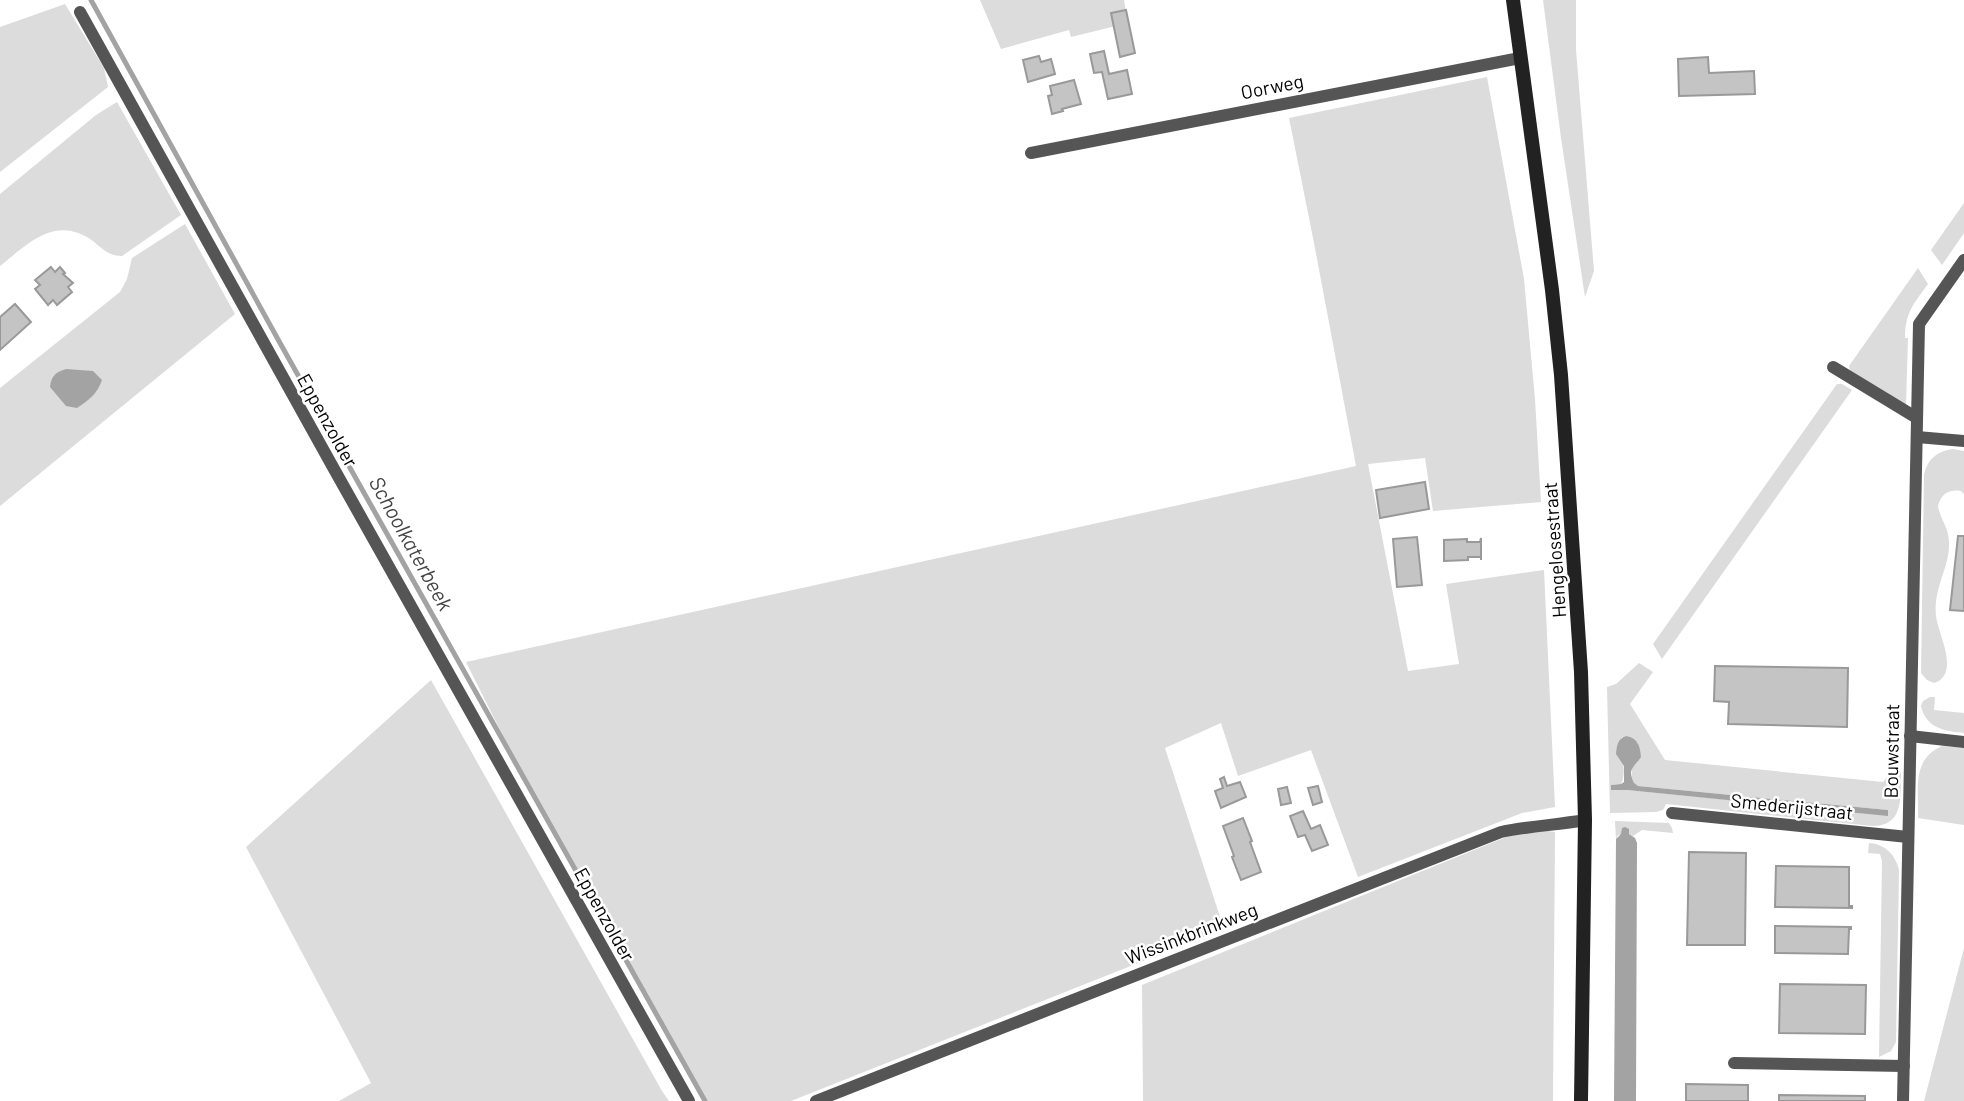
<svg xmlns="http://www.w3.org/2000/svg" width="1964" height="1101" font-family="Barlow,sans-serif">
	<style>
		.green { fill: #dcdcdc; fill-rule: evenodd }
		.water { fill: #a3a3a3 }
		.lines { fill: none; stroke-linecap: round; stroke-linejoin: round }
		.stream { stroke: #a3a3a3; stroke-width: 5 }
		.building { fill: #c4c4c4; stroke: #999; stroke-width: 2 }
		.street { stroke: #555; stroke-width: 12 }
		.secondary { stroke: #222; stroke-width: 14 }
		.labels { text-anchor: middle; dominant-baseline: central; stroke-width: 5; stroke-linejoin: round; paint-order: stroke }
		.street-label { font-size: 19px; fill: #000; stroke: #fff }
		.water-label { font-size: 21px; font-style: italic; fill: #444; stroke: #fff }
	</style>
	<rect width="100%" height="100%" fill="#fff"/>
	<g class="green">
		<path d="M980 0H1124L1128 23 1071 37 1069 30 1001 49Z"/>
		<path d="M1543 0H1576V50L1594 271 1585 297 1561 138Z"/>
		<path d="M65 4 104 68 108 87 0 172V27Z"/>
		<path d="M1487 77 1524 279 1535 399 1541 502 1433 511 1425 458 1368 464 1408 671 1459 664 1446 584 1544 570 1555 807 1522 813 1358 877 1311 750 1238 776 1221 723 1165 748 1224 929 791 1101H705L511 752 466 662 1356 466 1314 243 1289 118Z"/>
		<path d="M117 102 181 215 122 256C108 256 103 249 93 241 55 214 28 244 0 266V194L96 115Z"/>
		<path d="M1964 203V233L1942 265 1931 250Z"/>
		<path d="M185 224 235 314 0 506V388L120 292 127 279 132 258Z"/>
		<path d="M1918 268 1928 284C1914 303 1905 313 1905 338H1908L1906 405 1850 371 1849 366Z"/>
		<path d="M1837 384H1842L1852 390 1662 659 1653 644Z"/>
		<path d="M1953 449 1964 451V494L1961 491C1949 489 1941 494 1938 506 1940 519 1949 528 1949 542 1950 568 1933 587 1936 616 1938 634 1961 674 1934 683L1927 680 1921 673 1924 474C1928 459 1937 451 1953 449Z"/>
		<path d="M1639 663 1653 672 1630 704 1665 760 1883 782 1890 774 1901 772C1900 797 1905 826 1872 826L1666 804 1663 810 1656 812 1610 813 1607 687 1616 684ZM1626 736 1634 739 1638 743V762L1632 767V778L1634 784 1638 786 1888 810V815L1627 790H1613L1611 785 1621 784C1627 775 1621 751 1621 738Z"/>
		<path d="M431 680 662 1091 669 1101H339L371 1083 246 847Z"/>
		<path d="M1930 697H1935L1934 710 1964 713V733C1944 731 1926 728 1921 706L1923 701Z"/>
		<path d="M1942 746 1964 748V825L1918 818C1919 789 1911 760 1942 746Z"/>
		<path d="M1615 821 1669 823 1672 828 1673 833 1642 830 1633 836 1629 834 1618 835 1616 839Z"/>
		<path d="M1542 830 1555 832 1553 1101H1143L1142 985 1511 835Z"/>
		<path d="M1869 843C1885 844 1895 854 1899 870L1896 1042 1891 1051 1879 1057 1882 861 1880 854 1868 853Z"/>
		<path d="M1964 948V1101H1924Z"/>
	</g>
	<g class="water">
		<path d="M66 369 93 371 102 380C97 394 89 400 77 408L66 406 50 387C51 376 56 372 66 369Z"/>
		<path d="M1626 736C1638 738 1640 746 1641 757 1634 768 1627 768 1634 783L1638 786 1888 810V816L1627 790H1611V785L1621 784 1624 782V766L1616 754C1617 746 1617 739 1626 736Z"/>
		<path d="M1625 827 1629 829V834L1635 838 1637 843 1636 1101H1614L1616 839 1621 834 1622 828Z"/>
	</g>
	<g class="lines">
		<path class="stream" d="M91 0 280 343 705 1101"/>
	</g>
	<g class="building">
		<path d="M1126 10 1135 53 1120 57 1111 13Z"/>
		<path d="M1104 51 1109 74 1127 70 1132 94 1108 99 1102 72 1094 73 1090 54Z"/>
		<path d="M1039 56 1041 62 1051 59 1055 74 1028 82 1023 60Z"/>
		<path d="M1708 57 1709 73 1754 71 1755 94 1679 96 1678 59Z"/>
		<path d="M1074 80 1081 104 1062 109 1063 111 1052 114 1048 96 1052 95 1050 86Z"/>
		<path d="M51 267 55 272 60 267 65 273 63 274 73 283 68 287 72 292 57 305 53 300 48 305 35 289 40 285 35 280Z"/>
		<path d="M15 304 31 322 0 350V317Z"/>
		<path d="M1425 482 1429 509 1380 518 1376 490Z"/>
		<path d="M1958 536H1964V611L1950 610Z"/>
		<path d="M1417 537 1422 585 1397 587 1393 539Z"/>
		<path d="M1481 538V560V557H1468V560L1444 561V540L1467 539V542H1480Z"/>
		<path d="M1715 666 1848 668 1847 727 1728 724 1729 702 1714 701Z"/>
		<path d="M1224 777 1227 786 1240 782 1246 797 1221 808 1215 791 1223 788 1220 779Z"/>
		<path d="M1318 786 1322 802 1313 805 1308 788Z"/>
		<path d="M1287 787 1291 803 1281 805 1278 789Z"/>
		<path d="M1303 811 1311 829 1320 825 1328 845 1312 851 1305 835 1298 837 1290 816Z"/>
		<path d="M1243 818 1252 841 1250 842 1261 872 1241 880 1232 857 1234 856 1223 826Z"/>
		<path d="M1689 852 1746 853 1745 945H1687Z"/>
		<path d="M1776 866 1849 867V906H1852V908L1775 907Z"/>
		<path d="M1775 926 1851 927V929H1849L1848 954 1775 953Z"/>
		<path d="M1780 984 1866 985 1865 1034 1779 1033Z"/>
		<path d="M1686 1084 1748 1085V1101H1686Z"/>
		<path d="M1779 1095 1865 1096V1101H1779Z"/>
	</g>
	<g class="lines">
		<g class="street">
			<path d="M80 12 334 469 689 1101"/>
			<path d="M1031 153 1520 58"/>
			<path d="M1833 367 1917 418"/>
			<path d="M1917 437 1964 441"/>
			<path d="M1910 736 1964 742"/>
			<path d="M1672 813 1908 837"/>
			<path d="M1734 1063 1904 1066"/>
			<path d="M816 1101 1501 832C1529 826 1557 825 1585 820"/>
			<path d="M1903 1101 1919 324 1964 260"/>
		</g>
		<path class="secondary" d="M1513 0 1552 290 1561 375 1581 672 1585 820 1581 1101"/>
	</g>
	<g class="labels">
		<g class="street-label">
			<text transform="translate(1272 86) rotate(-11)">Oorweg</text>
			<text transform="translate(328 420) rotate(61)">Eppenzolder</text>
			<text transform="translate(1554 550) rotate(-94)">Hengelosestraat</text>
			<text transform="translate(1891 751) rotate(-89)">Bouwstraat</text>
			<text transform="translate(1792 806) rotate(6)">Smederijstraat</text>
			<text transform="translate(605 914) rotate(61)">Eppenzolder</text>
			<text transform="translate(1191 933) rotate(-21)">Wissinkbrinkweg</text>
		</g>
		<g class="water-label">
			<text transform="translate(412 543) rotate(61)">Schoolkaterbeek</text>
		</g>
	</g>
</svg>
